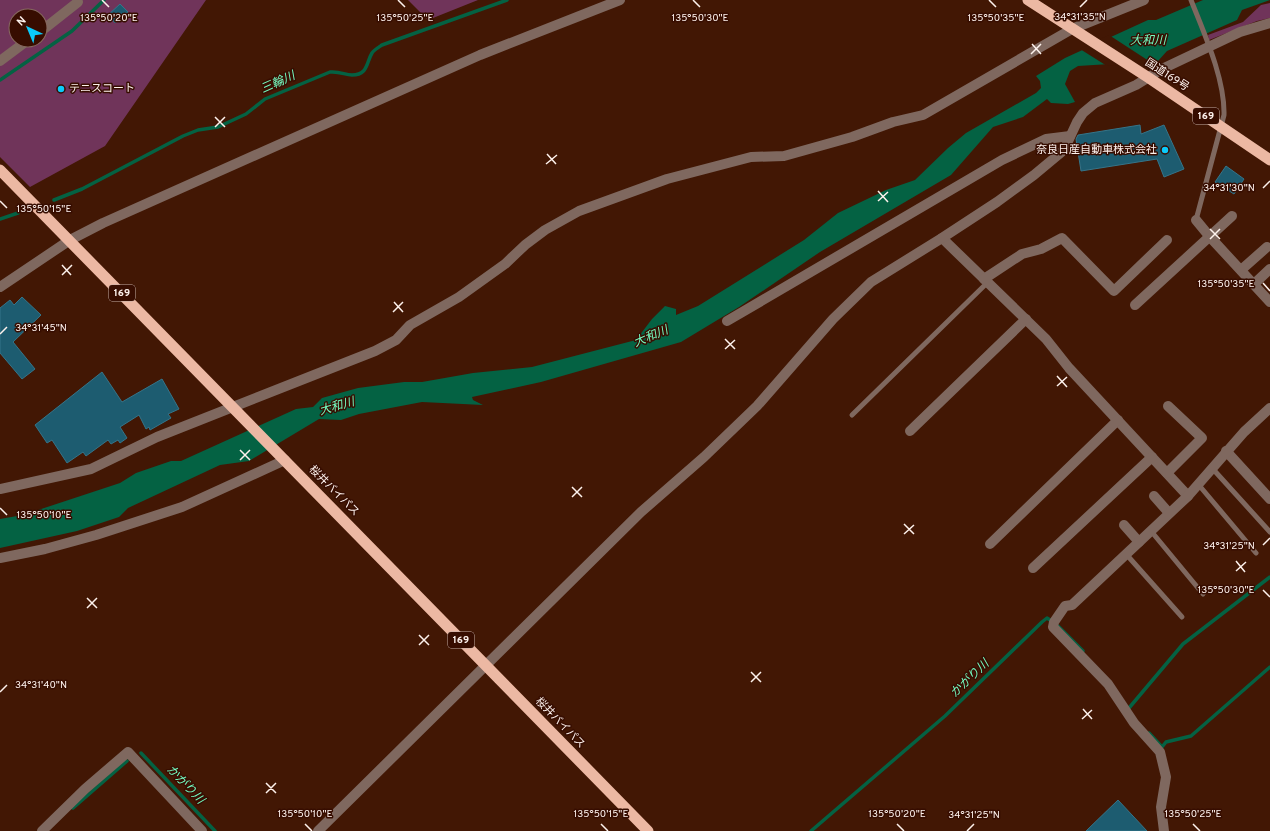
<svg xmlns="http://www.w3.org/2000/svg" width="1270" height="831" font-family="Overpass,'Noto Sans JP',sans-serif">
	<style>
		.green { fill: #70345a; fill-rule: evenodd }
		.water { fill: #046243 }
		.pier { fill: #421704 }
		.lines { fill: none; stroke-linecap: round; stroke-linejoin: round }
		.stream { stroke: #046243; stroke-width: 3.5 }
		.building { fill: #1d5c70; stroke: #357489 }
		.service { stroke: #7f685f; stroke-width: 5 }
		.minor { stroke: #7f685f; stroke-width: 10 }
		.tertiary { stroke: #7f685f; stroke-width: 10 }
		.trunk { stroke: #ecb8a3; stroke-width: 11 }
		.ticks { fill: none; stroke: #fef2ed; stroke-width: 1.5 }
		.poi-dot { fill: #0bcafa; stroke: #370d00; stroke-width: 1.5 }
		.labels { text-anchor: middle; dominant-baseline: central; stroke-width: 3; stroke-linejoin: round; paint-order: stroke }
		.shield { fill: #370d00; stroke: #c2ada6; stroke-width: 1 }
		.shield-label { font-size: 10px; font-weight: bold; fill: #fef2ed }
		.street-label { font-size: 11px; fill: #fef2ed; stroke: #370d00 }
		.poi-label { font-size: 11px; fill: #fef2ed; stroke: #370d00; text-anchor: start }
		.water-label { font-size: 12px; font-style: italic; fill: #74fdc2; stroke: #370d00 }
		.ticks-label { font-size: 10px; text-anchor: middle; fill: #fef2ed; stroke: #370d00; stroke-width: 3; stroke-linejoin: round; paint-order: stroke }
	</style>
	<rect width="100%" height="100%" fill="#421704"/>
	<g class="green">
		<path d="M0 0H206L105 146 30 187 0 157ZM16 16H40V40H16Z"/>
		<path d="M408 0H478L428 20Z"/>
		<path d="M1270 3V18L1257 21 1209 40 1208 35 1243 22 1261 5Z"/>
	</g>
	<path class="water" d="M1203 0H1270L1242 10 1237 20 1167 51 1158 61 1078 66 1070 71 1065 84 1075 102 1068 104 1051 103 1047 99 1023 117 993 127 951 175 820 252 739 307 681 342 541 382 472 397 473 400 483 405 422 402 359 414 341 420 319 419 249 461 220 465 128 508 119 517 77 531 0 548V519L23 515 120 483 136 473 171 461H181L296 409 313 407 322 398 358 388 404 382H422L473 373 532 367 636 340 652 319 665 306 676 309V315L698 306 804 240 838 213 886 190 915 180 948 148 966 133 1036 93 1041 88 1040 81 1036 76 1065 58 1148 20H1156Z"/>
	<path class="pier" d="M1109 35 1152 63 1107 66 1080 49Z"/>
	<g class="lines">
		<g class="stream">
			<path d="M0 80 72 31 104 0"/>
			<path d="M54 200 82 189 183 136 198 130 218 127 246 114 265 99 330 72C340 71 345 75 352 75 368 75 366 63 372 53 374 50 379 47 382 45L507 0"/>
			<path d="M0 219 18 213"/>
			<path d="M1058 626 1083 651"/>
			<path d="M1129 708 1183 644 1270 577"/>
			<path d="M1149 733 1162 747 1166 742 1191 736 1270 667"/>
			<path d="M141 753 215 831"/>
			<path d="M73 808 127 761"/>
			<path d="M811 831 945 716 1042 622 1047 618 1053 622"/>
		</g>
	</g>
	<g class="building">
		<path d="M120 4 128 12 115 23 108 15Z"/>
		<path d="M1140 125 1141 134 1164 125 1184 169 1164 177 1157 159 1081 171 1076 139 1078 135Z"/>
		<path d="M1226 166 1244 179 1234 194 1215 182Z"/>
		<path d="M22 297 41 315 13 342 35 369 22 379 0 353V308L10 300 14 305Z"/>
		<path d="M102 372 122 402 162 379 179 409 168 414 171 418 150 430 149 427 146 429 139 415 120 427 127 438 120 443 118 440 111 444 108 440 86 456 83 452 67 463 52 440 47 443 35 425Z"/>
		<path d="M1118 800 1147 831H1086Z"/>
	</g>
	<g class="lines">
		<g class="service">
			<path d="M1191 0C1204 33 1225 79 1224 115L1196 220"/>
			<path d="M852 415 988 282"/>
			<path d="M1212 468 1270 532"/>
			<path d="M1198 484 1256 553"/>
			<path d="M1151 531 1203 594"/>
			<path d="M1126 554 1182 617"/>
		</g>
		<g class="minor">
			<path d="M40 32 78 2"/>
			<path d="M0 61 28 40"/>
			<path d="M1196 220 1210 237 1270 302"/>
			<path d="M942 238 1046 339 1069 368 1188 496"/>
			<path d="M1241 270 1267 247"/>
			<path d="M984 279 1022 254 1041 249 1062 238 1114 291 1167 240"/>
			<path d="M1254 284 1270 269"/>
			<path d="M1135 305 1232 216"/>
			<path d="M727 321 1002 160 1046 139 1070 136"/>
			<path d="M910 431 1026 319"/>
			<path d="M1226 451 1270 499"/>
			<path d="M1167 473 1202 438 1168 406"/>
			<path d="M0 489 91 469 157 437 375 351 396 340 410 325 459 297 505 264 525 245 545 230 579 211 667 179 751 157 784 156 852 137 893 122 923 115 1072 29 1144 0"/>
			<path d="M1154 496 1169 513"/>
			<path d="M1124 525 1139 542"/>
			<path d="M990 544 1118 420"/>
			<path d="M0 558 45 549 96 535 182 507 285 460"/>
			<path d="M1033 568 1152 457"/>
			<path d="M42 831 85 789 128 752 202 831"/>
			<path d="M318 831 641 512 704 457 757 406 833 319 871 282 942 238 997 202 1034 175 1064 150 1077 122 1083 113 1095 103 1136 85 1162 69 1240 32 1270 23"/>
			<path d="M1164 831 1161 807 1166 777 1160 752 1134 723 1108 684 1053 627 1054 622 1065 606 1072 605 1188 496 1244 432 1270 408"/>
		</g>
		<path class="tertiary" d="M0 287 70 240 103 223 480 55 620 0"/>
		<g class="trunk">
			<path d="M1028 0 1149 78 1270 160"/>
			<path d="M0 170 648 831"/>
		</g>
	</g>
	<path class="ticks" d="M102 0 109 7M398 0 405 7M693 0 700 7M989 0 996 7M1080 7 1087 0M1032 44 1041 54M1031 54 1041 44M215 117 225 127M215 127 225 117M547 154 556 164M546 164 557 155M1263 188 1270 181M878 191 888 202M0 201 7 208M878 201 888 192M1210 229 1220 239M1210 239 1220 229M62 265 71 275M62 275 72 265M1263 283 1270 291M394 302 403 312M393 312 403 302M0 334 7 327M725 339 735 349M725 349 735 340M1057 376 1067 387M1057 386 1067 377M240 450 250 460M240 460 250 450M572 487 582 497M572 497 582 487M0 508 7 515M904 524 914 534M904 534 914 525M1263 545 1270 538M1236 561 1245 572M1236 571 1246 562M1263 590 1270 597M87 598 97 608M87 608 97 598M419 635 429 645M419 645 429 635M751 672 761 682M751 682 761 672M0 692 7 685M1083 709 1092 719M1082 719 1092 710M266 783 276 793M266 793 276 783M305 824 312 831M601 824 608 831M897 824 904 831M1193 824 1200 831M967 831 974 824"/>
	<g class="poi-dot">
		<circle cx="61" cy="89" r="4"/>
		<circle cx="1165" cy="150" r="4"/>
	</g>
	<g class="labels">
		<g class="shield">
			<rect x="1193" y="108" width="26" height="16" rx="3"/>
			<rect x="109" y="285" width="26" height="16" rx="3"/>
			<rect x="448" y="632" width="26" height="16" rx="3"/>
		</g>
		<g class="shield-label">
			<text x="1206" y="116">169</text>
			<text x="122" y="293">169</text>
			<text x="461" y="640">169</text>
		</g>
		<g class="street-label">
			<text transform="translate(1167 75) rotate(33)">国道169号</text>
			<text transform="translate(334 491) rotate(45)">桜井バイパス</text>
			<text transform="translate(560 723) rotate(46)">桜井バイパス</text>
		</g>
		<g class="poi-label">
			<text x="69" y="89">テニスコート</text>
			<text x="1157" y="150" text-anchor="end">奈良日産自動車株式会社</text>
		</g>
		<g class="water-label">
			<text x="1148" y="41">大和川</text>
			<text transform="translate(278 83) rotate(-24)">三輪川</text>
			<text transform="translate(651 337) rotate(-23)">大和川</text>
			<text transform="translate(337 407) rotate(-16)">大和川</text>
			<text transform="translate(970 679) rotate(-44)">かがり川</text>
			<text transform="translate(185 785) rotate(46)">かがり川</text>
		</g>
	</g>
	<g class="ticks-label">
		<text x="1080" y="20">34°31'35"N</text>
		<text x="109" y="21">135°50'20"E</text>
		<text x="405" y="21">135°50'25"E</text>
		<text x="700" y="21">135°50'30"E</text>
		<text x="996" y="21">135°50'35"E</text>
		<text x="1229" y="191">34°31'30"N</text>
		<text x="44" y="212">135°50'15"E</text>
		<text x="1226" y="287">135°50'35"E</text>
		<text x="41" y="331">34°31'45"N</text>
		<text x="44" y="518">135°50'10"E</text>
		<text x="1229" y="549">34°31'25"N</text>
		<text x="1226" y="593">135°50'30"E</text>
		<text x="41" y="688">34°31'40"N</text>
		<text x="305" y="817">135°50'10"E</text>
		<text x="601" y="817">135°50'15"E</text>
		<text x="897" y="817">135°50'20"E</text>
		<text x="1193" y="817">135°50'25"E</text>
		<text x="974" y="818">34°31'25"N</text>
	</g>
	<g transform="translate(28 28) rotate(316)"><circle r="19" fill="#370d00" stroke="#87695f"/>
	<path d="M0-3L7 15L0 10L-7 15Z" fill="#0bcafa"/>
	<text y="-6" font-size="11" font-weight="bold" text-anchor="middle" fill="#fef2ed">N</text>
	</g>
</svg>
